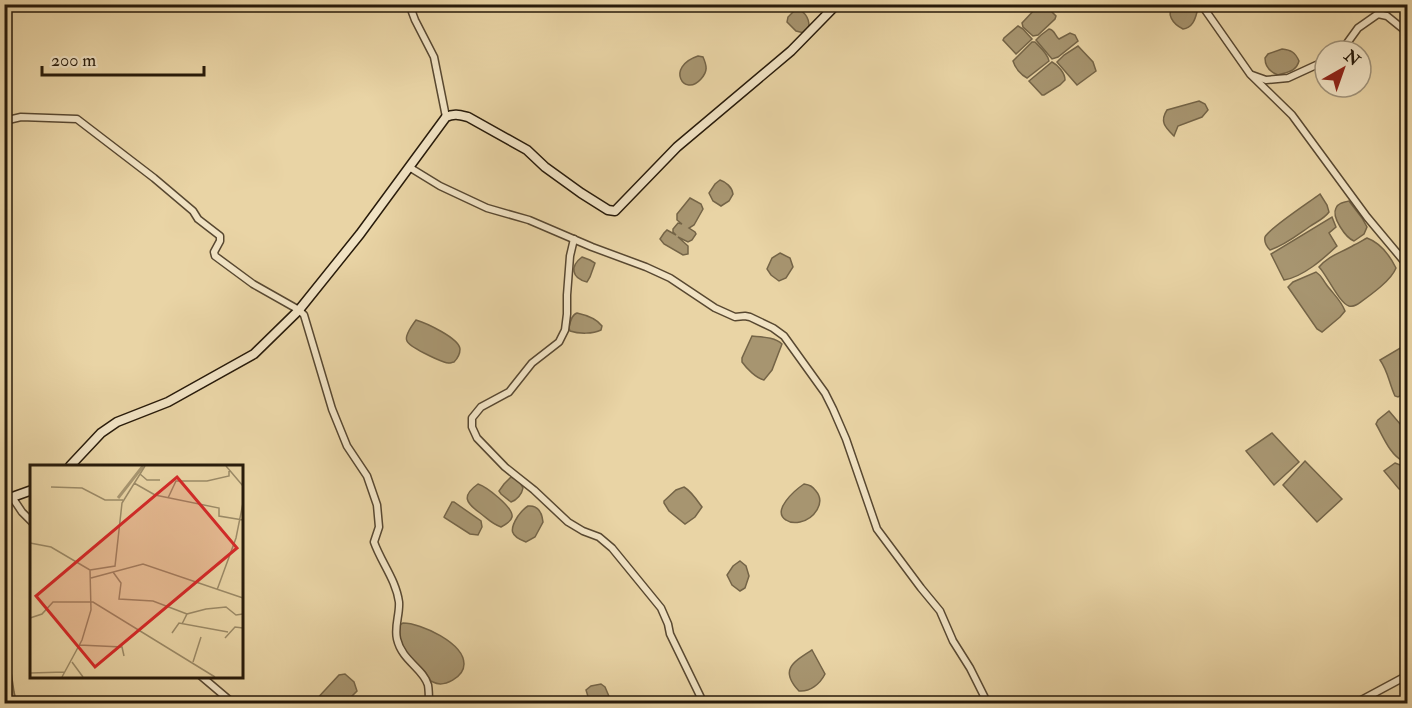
<svg xmlns="http://www.w3.org/2000/svg" width="1412" height="708" font-family="'IM FELL Double Pica',serif">
	<style>
		.water { fill: #a79570; stroke: #746447; stroke-width: 1.5 }
		.lines { fill: none; stroke-linecap: round; stroke-linejoin: round }
		.street-casing { stroke: #584831; stroke-width: 9 }
		.secondary-casing { stroke: #271a0a; stroke-width: 11 }
		.street { stroke: #f1e3c4; stroke-width: 6 }
		.secondary { stroke: #f1e3c4; stroke-width: 8 }
		.inset-river { fill: none; stroke: #a79570; stroke-width: 3 }
		.inset-road { fill: none; stroke: #9b8a67; stroke-width: 1.5 }
		.view { fill: #d62828; fill-opacity: 0.15; stroke: #d62828; stroke-width: 3 }
		.inset-edge { fill: none; stroke: #271a0a; stroke-width: 3 }
	</style>
	<rect width="100%" height="100%" fill="#e9d4a5"/>
	<filter id="stains"><feTurbulence type="fractalNoise" baseFrequency=".00333" numOctaves="4"/><feColorMatrix values="0 0 0 0 .2 0 0 0 0 .09 0 0 0 0 .02 0 0 0 .5 -.17"/></filter>
	<radialGradient id="worn" r=".72"><stop offset=".6" stop-color="#630" stop-opacity="0"/><stop offset="1" stop-color="#630" stop-opacity=".3"/></radialGradient>
	<g class="water">
		<path d="M1174 4 1193 5 1197 12C1195 20 1192 28 1183 29 1173 24 1165 14 1174 4Z"/>
		<path d="M1038 6 1045 10H1050L1056 16 1055 19 1038 35 1033 36 1023 27 1022 23Z"/>
		<path d="M795 10C804 9 809 18 809 26L804 33 796 31 787 22 788 17Z"/>
		<path d="M1018 26 1023 29 1032 39 1016 54 1003 40 1004 38Z"/>
		<path d="M1049 29C1055 30 1055 36 1059 39L1070 33 1075 35 1078 41 1058 57 1052 59 1036 40 1041 35Z"/>
		<path d="M1032 42H1035C1040 47 1048 54 1049 61L1027 78C1021 75 1015 68 1013 61Z"/>
		<path d="M1078 46 1093 62 1096 71 1077 85 1057 62 1064 55Z"/>
		<path d="M1282 49C1291 50 1295 52 1299 61 1296 72 1287 72 1278 75 1270 72 1265 66 1265 58L1268 54Z"/>
		<path d="M698 56 703 57C707 66 708 71 701 79 684 98 665 67 698 56Z"/>
		<path d="M1052 62C1058 65 1065 73 1065 80L1060 85 1044 95H1042L1029 81Z"/>
		<path d="M1199 101 1205 104 1208 110 1202 117 1178 126 1174 136C1166 128 1159 122 1167 110Z"/>
		<path d="M720 180C726 182 732 187 733 194L729 201 721 206 713 201 709 193 715 184Z"/>
		<path d="M1320 194 1327 205 1329 212C1324 219 1316 222 1309 227 1296 236 1285 245 1270 250 1267 247 1264 242 1265 237 1268 229 1311 201 1320 194Z"/>
		<path d="M690 198 701 204 703 209 694 225 689 228 695 232 696 234 692 240 688 242 678 237 688 246V254L683 255 664 244 660 239 664 233 667 230 676 235 673 232V229L678 223 682 224 677 220V214Z"/>
		<path d="M1349 201 1362 218 1367 227 1364 234 1354 241C1346 238 1331 217 1336 208 1338 203 1344 202 1349 201Z"/>
		<path d="M1332 217 1336 227 1329 233 1337 246C1323 259 1303 277 1284 280L1271 254Z"/>
		<path d="M1367 238C1381 243 1390 256 1396 268 1391 281 1369 296 1358 304 1354 306 1353 307 1349 306 1339 303 1327 275 1319 267 1329 255 1341 253 1354 245 1359 243 1363 240 1367 238Z"/>
		<path d="M780 253 790 258 793 267 786 278 779 281 771 275 767 269 772 258Z"/>
		<path d="M582 257 590 260 595 263 590 277 587 282C571 278 570 266 582 257Z"/>
		<path d="M1316 272C1322 276 1322 279 1326 284 1333 294 1341 300 1345 311L1340 317 1322 332 1317 329 1288 287 1293 282Z"/>
		<path d="M577 313C586 315 597 319 602 326L601 330C593 334 579 334 570 331L569 328C570 323 571 315 577 313Z"/>
		<path d="M416 320C426 323 459 338 460 349 460 354 457 359 454 362 449 363 449 364 444 362 438 360 409 347 407 341 404 336 413 324 416 320Z"/>
		<path d="M752 336C762 337 775 337 782 344L772 370 764 380C756 378 747 369 742 362V358Z"/>
		<path d="M1407 344V391L1398 397 1395 396C1389 383 1388 371 1380 360Z"/>
		<path d="M1389 411 1407 432V459L1403 461C1390 455 1383 436 1376 424L1378 420Z"/>
		<path d="M1272 433 1299 462 1274 485 1246 451Z"/>
		<path d="M1305 461 1342 499 1317 522 1283 485Z"/>
		<path d="M1395 463 1400 465 1407 463 1408 492 1406 493 1399 489 1384 471Z"/>
		<path d="M511 477 519 481 523 488C522 494 517 500 511 502L501 494 499 491 504 484Z"/>
		<path d="M478 484C487 487 514 508 512 517 511 522 505 525 501 527 492 524 488 519 480 513 466 503 461 496 478 484Z"/>
		<path d="M804 484C810 485 812 486 816 491 826 503 814 519 800 522 795 523 790 523 786 520 771 511 795 490 804 484Z"/>
		<path d="M684 487C691 491 697 500 702 507L695 517 685 524 669 511 664 503V501L676 490Z"/>
		<path d="M452 502H454L481 521 482 527 478 535 470 534 445 518 444 517Z"/>
		<path d="M528 506C538 505 542 513 543 522L535 537 526 542C510 536 509 530 518 516 521 512 523 509 528 506Z"/>
		<path d="M740 561 746 566 749 576 745 588 740 591 732 585 727 575 733 566Z"/>
		<path d="M403 623C421 623 464 643 464 664 464 677 444 688 433 682 428 680 429 679 427 675 424 669 419 666 415 662 405 652 397 639 400 625Z"/>
		<path d="M5 640 7 644 14 692 15 696 12 699 5 693Z"/>
		<path d="M812 650 825 674C820 684 810 692 799 691 779 670 793 662 812 650Z"/>
		<path d="M345 674 354 682 357 691 345 703H313L339 675Z"/>
		<path d="M601 684 605 687 611 701 610 703H590L586 690 591 686Z"/>
	</g>
	<g class="lines">
		<defs>
			<g id="street">
				<path d="M409 4 415 20 434 57 446 117"/>
				<path d="M1201 4 1250 74 1292 115 1367 217 1408 266"/>
				<path d="M1340 51 1345 46 1358 28 1378 14 1387 16 1408 33"/>
				<path d="M1252 75 1266 80 1288 78 1325 61"/>
				<path d="M4 121 21 117 77 119 154 178 193 211 198 219 220 236V241L214 252 215 256 253 284 299 310 304 315 332 409 347 446 367 476 377 505 379 527 374 542C381 562 396 580 399 602 400 614 394 627 397 639 402 661 423 668 428 685 429 691 429 697 429 704"/>
				<path d="M409 167 440 186 487 208 529 220 592 247 646 267 670 278 715 308 735 317 745 316 750 317 773 328 784 336 825 393 833 409 846 439 877 529 921 588 940 611 953 641 970 668 988 704"/>
				<path d="M574 239 570 256 567 295V314L565 330 559 342 532 363 509 392 481 407 472 418V427L477 438 505 467 534 490 568 522 583 531 599 537 612 548 661 608 668 624 670 634 704 704"/>
				<path d="M12 497 22 512 32 522"/>
				<path d="M201 676 234 704"/>
				<path d="M1354 704 1408 675"/>
			</g>
			<g id="secondary">
				<path d="M70 466 101 433 117 422 168 402 254 354 299 310 360 234 446 117C454 113 460 115 468 117L527 150 545 167 581 193 608 210 615 211 677 147 791 51 837 4"/>
				<path d="M4 500 32 490"/>
			</g>
		</defs>
		<use href="#street" class="street-casing"/>
		<use href="#secondary" class="secondary-casing"/>
		<use href="#street" class="street"/>
		<use href="#secondary" class="secondary"/>
	</g>
	<g transform="translate(30 465)">
		<rect width="213" height="213" fill="#e9d4a5"/>
		<path class="inset-river" d="M88 33 113 1"/>
		<path class="inset-road" d="M196 1 213 21M110 9 117 15H130M104 18 125 30 189 43V51L213 55M21 22 52 23 75 35H93M138 33 146 16H177L199 11V6M0 78 21 82 60 105 61 145 52 175 32 212M60 105 85 101 92 38 115 1M83 107 91 118 89 134 123 136 157 149M61 113 113 99 213 133M187 125 206 73 213 38M0 153 12 149 23 137H63L185 212M152 159 157 149 176 144 196 142 206 150 213 149M142 168 149 158 198 167M195 173 205 162 213 163M49 180 92 182 94 191M42 197 53 212M163 197 171 172M0 208 35 207"/>
		<path class="view" d="M147 12 207 83 65 202 6 131Z"/>
		<rect width="213" height="213" class="inset-edge"/>
	</g>
	<rect width="1412" height="708" fill="none" stroke="#e9d4a5" stroke-width="24"/>
	<rect x="6" y="6" width="1400" height="696" fill="none" stroke="#271a0a" stroke-width="3"/>
	<rect x="12" y="12" width="1388" height="684" fill="none" stroke="#271a0a" stroke-width="1.5"/>
	<g transform="translate(1343 69) rotate(40)"><circle r="28" fill="#f1e3c4" stroke="#a0937a" stroke-width="1.5"/>
	<path d="M0-4.5L10 22L0 15L-10 22Z" fill="#8f2418"/>
	<text y="-9" font-size="16" font-weight="bold" text-anchor="middle" fill="#271a0a">N</text>
	</g>
	<path d="M42 66v9h162v-9" fill="none" stroke="#271a0a" stroke-width="3"/>
	<text x="51" y="66" font-size="18" fill="#271a0a" stroke="#f1e3c4" stroke-width="4.5" paint-order="stroke">200 m</text>
	<rect width="100%" height="100%" filter="url(#stains)"/>
	<rect width="100%" height="100%" fill="url(#worn)"/>
</svg>
